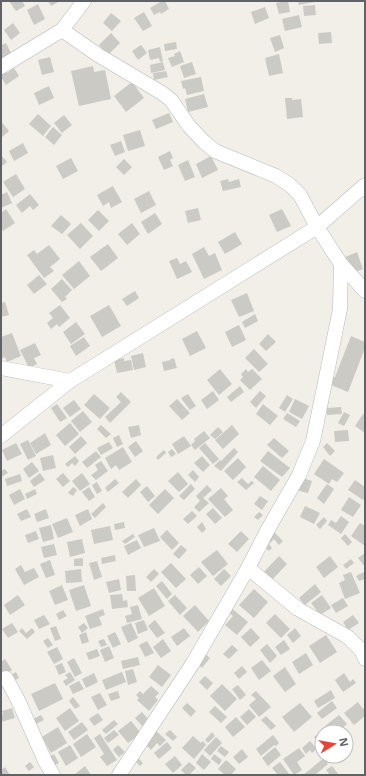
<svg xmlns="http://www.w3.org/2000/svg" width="366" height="776" font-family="'Noto Sans',sans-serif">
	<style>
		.building { fill: #cccac5 }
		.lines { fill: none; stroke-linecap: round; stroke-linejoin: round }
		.street-casing { stroke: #b5b8bc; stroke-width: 15 }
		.street { stroke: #fff; stroke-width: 14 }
	</style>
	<rect width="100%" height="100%" fill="#f1efe8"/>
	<g class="building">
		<path d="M9 1H22L25 6 16 11Z"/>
		<path d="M48 1H60L51 6Z"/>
		<path d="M162 1H165L169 9 161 14 160 12 154 15 150 8Z"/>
		<path d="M285 1H288L290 12 279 14 276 3Z"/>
		<path d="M298 1H315V2L299 5Z"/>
		<path d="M38 4 45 19 34 25 27 10Z"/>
		<path d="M315 5 316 15 304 16 303 6Z"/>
		<path d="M265 7 269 18 255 24 251 12Z"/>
		<path d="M144 12 152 26 143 31 134 18Z"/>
		<path d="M111 13 121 21 112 31 103 23Z"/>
		<path d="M299 15 302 27 285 31 282 19Z"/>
		<path d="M13 23 20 33 11 40 4 30Z"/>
		<path d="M331 32 332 43 319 44 318 33Z"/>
		<path d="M111 33 120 43 108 55 99 45Z"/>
		<path d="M280 35 284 48 275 52 270 38Z"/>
		<path d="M176 42 177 49 165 51 164 44Z"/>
		<path d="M6 43 12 55 1 60V45Z"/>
		<path d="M141 45 147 53 138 60 132 51Z"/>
		<path d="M160 47 163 61 160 62 159 58 150 60 148 50Z"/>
		<path d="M180 51 184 62 172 67 168 58 175 56 174 54Z"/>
		<path d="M279 54 283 73 269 76 265 58Z"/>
		<path d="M50 57 54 72 42 75 38 60Z"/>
		<path d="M163 62 165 70 151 73 150 65Z"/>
		<path d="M192 62 196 74 184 78 180 66Z"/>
		<path d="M93 66 94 72 105 70 111 99 79 106 71 71Z"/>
		<path d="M14 68 19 76 6 85 1 77V71L4 69 7 73Z"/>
		<path d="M166 71 168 77 154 80 153 73Z"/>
		<path d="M201 77 204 91 187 95 185 88 183 89 181 81Z"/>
		<path d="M132 82 144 98 126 112 114 96Z"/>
		<path d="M49 86 54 98 39 105 34 93Z"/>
		<path d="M204 94 208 107 188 112 185 99Z"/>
		<path d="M285 98H292V100L301 99 303 117 287 119Z"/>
		<path d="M169 113 173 122 156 129 152 120Z"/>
		<path d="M38 114 51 126 43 136 29 124Z"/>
		<path d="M64 115 72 125 62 133 54 123Z"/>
		<path d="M1 121 9 131 1 138Z"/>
		<path d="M53 127 62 135 54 145 45 137Z"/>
		<path d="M140 130 145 146 128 151 123 135Z"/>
		<path d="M121 141 125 152 115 156 110 145Z"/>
		<path d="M23 143 28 153 14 161 9 151Z"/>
		<path d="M170 151 173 158 170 160 173 166 164 170 158 157Z"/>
		<path d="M1 155 7 162 1 167Z"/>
		<path d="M211 156 218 170 202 178 196 164Z"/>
		<path d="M71 158 78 171 63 179 56 166Z"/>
		<path d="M124 159 132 167 124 175 116 167Z"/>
		<path d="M188 160 195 177 185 181 178 165Z"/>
		<path d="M16 174 25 189 13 197 3 182Z"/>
		<path d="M228 179 229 182 239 179 241 187 223 191 220 181Z"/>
		<path d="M113 186 122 202 111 208 109 202 103 206 97 195Z"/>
		<path d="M149 191 156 205 141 213 134 199Z"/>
		<path d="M7 192 12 203 1 208V195Z"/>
		<path d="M30 194 39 205 33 210 30 206 22 213 16 205Z"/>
		<path d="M198 208 201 220 188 223 185 211Z"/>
		<path d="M6 209 15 223 3 231 1 227V213Z"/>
		<path d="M282 209 291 226 277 232 269 215Z"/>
		<path d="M98 210 109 221 99 231 88 220Z"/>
		<path d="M155 213 162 224 148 234 141 222Z"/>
		<path d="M61 215 71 224 62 234 51 226Z"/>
		<path d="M81 223 93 236 80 249 67 235Z"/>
		<path d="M132 223 140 234 127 245 118 234Z"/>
		<path d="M235 232 242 244 225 254 218 242Z"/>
		<path d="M108 244 118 258 101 271 90 257Z"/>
		<path d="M49 245 60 259 50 267 54 271 44 278 27 255 34 250 37 254Z"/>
		<path d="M204 247 209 256 215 253 222 270 204 279 192 254Z"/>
		<path d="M357 252 363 269 350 274 343 258Z"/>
		<path d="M177 258 180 264 186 261 192 272 177 279 169 261Z"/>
		<path d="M79 261 90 276 74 289 62 275Z"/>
		<path d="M39 275 47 284 34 294 27 285Z"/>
		<path d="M62 279 72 290 65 297 67 299 62 302 51 289Z"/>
		<path d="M135 291 139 298 127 306 122 299Z"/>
		<path d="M247 293 254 311 239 317 231 300Z"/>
		<path d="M5 302 9 315 1 317V303Z"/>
		<path d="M60 305 70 318 59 327 57 324 51 329 47 323 53 318 49 313Z"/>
		<path d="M109 305 121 326 102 337 90 316Z"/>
		<path d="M255 314 258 321 245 328 242 322Z"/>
		<path d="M76 322 85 334 71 344 63 332Z"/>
		<path d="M239 325 246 340 232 347 225 332Z"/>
		<path d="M197 331 206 348 190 356 182 339Z"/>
		<path d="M12 333 21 356 7 362 5 357 1 359V337Z"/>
		<path d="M268 334 276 342 266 351 259 344Z"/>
		<path d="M351 336 365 342V348L348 392 326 383 329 375 335 377Z"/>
		<path d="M84 337 90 346 76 356 70 346Z"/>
		<path d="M35 343 41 355 34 358 37 364 29 368 20 350Z"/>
		<path d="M254 349 268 364 259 372 245 358Z"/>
		<path d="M143 353 146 367 134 370 131 356Z"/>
		<path d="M124 358V361L131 360 133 370 117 373 114 360Z"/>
		<path d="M174 358 177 368 164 371 162 362 171 360 170 359Z"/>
		<path d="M220 369 232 384 219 395 207 380Z"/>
		<path d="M246 369 248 372 252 369 262 379 250 390 240 380 243 377 241 374Z"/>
		<path d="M240 386 244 392 231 402 227 397Z"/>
		<path d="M213 391 219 400 207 409 201 400Z"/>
		<path d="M260 391 266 396 256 408 250 402Z"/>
		<path d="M121 392 131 402 110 423 105 417 121 402 116 397Z"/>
		<path d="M94 394 110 408 100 419 84 405Z"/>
		<path d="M188 394 196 406 190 410 181 398Z"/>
		<path d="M287 395 293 399 285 412 279 408Z"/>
		<path d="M177 399 190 413 182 420 169 406Z"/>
		<path d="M295 399 309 406 302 419 289 412Z"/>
		<path d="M74 400 81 409 70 417 63 408Z"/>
		<path d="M57 404 67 418 60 422 51 408Z"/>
		<path d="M263 404 278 416 270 425 256 414Z"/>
		<path d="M341 407 342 414 327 415V408Z"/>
		<path d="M83 411 92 422 80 432 71 421Z"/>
		<path d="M344 412 350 415 344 426 338 423Z"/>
		<path d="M287 413 300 421 296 427 283 419Z"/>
		<path d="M363 414 365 415V433L355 426Z"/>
		<path d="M70 423 79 434 65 446 56 435Z"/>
		<path d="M101 425 111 434 106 438 97 429Z"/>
		<path d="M139 425 141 435 131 438 128 427Z"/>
		<path d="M232 425 239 434 223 449 215 440Z"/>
		<path d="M218 427 223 432 215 439 210 435Z"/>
		<path d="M348 430 349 441 335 442 334 431Z"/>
		<path d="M204 431 210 438 195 450 191 445 195 441 194 439Z"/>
		<path d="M45 433 51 445 36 454 30 443Z"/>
		<path d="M119 435 123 444 117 447 113 438Z"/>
		<path d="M81 436 87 443 75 454 69 447Z"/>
		<path d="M184 436 191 446 178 454 172 444Z"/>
		<path d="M274 438 289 451 282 458 267 445Z"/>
		<path d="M28 440 36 456 28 460 20 444Z"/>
		<path d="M136 441 143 451 135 457 128 447Z"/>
		<path d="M109 442 113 448 101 455 97 448Z"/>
		<path d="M16 443 22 454 7 461 2 450Z"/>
		<path d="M205 443 219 459 213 464 199 448Z"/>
		<path d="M327 443 335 451 330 456 323 447Z"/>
		<path d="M123 447 132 462 119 470 116 465 111 469 105 458Z"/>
		<path d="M234 448 238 452 221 471 214 466 220 460 221 461Z"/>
		<path d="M172 449 176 454 171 457 168 452Z"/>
		<path d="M164 450 166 453 158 460 156 457Z"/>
		<path d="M96 451 101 457 87 468 82 462Z"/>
		<path d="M268 451 290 468 282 477 260 461Z"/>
		<path d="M53 455 56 468 43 471 40 458Z"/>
		<path d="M75 456 79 461 75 466 72 463 68 467 65 464Z"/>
		<path d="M202 456 210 465 203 472 194 463Z"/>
		<path d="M238 458 246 467 233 480 224 471Z"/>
		<path d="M324 459 344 473 337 482 332 479 329 484 314 474Z"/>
		<path d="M101 461 108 471 96 480 91 475 98 470 95 465Z"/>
		<path d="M32 462 39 471 29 478 23 469Z"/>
		<path d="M263 466 280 480 271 491 254 477Z"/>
		<path d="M5 469 8 473 1 477V471Z"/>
		<path d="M193 470 199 477 195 482 188 475Z"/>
		<path d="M178 472 188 484 179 492 168 481Z"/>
		<path d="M40 473 45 480 34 487 30 481Z"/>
		<path d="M63 473 70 481 63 487 56 479Z"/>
		<path d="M82 473 90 484 80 491 72 481Z"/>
		<path d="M20 474 22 481 7 486 5 479Z"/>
		<path d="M242 478 248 484 252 481 254 483 246 490 237 482Z"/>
		<path d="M303 478 312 481 308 493 299 491Z"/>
		<path d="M115 479 119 483 108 492 105 488Z"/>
		<path d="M136 479 141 485 128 498 122 492Z"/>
		<path d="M355 480 365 487V497L363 500 348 490Z"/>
		<path d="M97 482 102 491 97 494 92 485Z"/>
		<path d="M191 484 195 489 184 500 179 496Z"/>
		<path d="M327 484 334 489 324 504 317 498Z"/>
		<path d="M207 485 212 490 203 498 209 503 199 512 194 507 200 501 196 496Z"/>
		<path d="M147 486 155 496 148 502 140 492Z"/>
		<path d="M73 487 77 490 73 496 68 493Z"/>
		<path d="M89 487 95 497 89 501 82 492Z"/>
		<path d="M221 488 228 496 224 499 233 510 225 517 208 499Z"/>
		<path d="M20 489 25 499 14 505 9 495Z"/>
		<path d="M35 489 37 494 27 499 25 494Z"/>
		<path d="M165 489 174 498 158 514 149 505Z"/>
		<path d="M260 496 268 501 262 510 254 504Z"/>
		<path d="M349 497 361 505 353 517 341 510Z"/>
		<path d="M103 503 106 507 95 518 91 514Z"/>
		<path d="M305 506 320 513 314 524 300 517Z"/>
		<path d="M213 508 222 518 215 524 206 514Z"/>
		<path d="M27 509 31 517 21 521 17 514Z"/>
		<path d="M46 509 49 518 37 522 34 514Z"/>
		<path d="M88 509 92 519 80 526 75 515Z"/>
		<path d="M192 511 197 516 188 524 183 519Z"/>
		<path d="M259 512 263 515 258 520 254 517Z"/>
		<path d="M341 516 349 522 341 534 328 525 331 520 336 523Z"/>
		<path d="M324 517 327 521 320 529 316 525Z"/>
		<path d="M67 518 73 532 58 538 52 524Z"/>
		<path d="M124 522 125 528 115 530 114 524Z"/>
		<path d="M202 522 206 529 202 533 197 527Z"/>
		<path d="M360 523 365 526V546L351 536Z"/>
		<path d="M51 525 54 539 43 542 39 528Z"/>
		<path d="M110 526 113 540 94 544 91 530Z"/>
		<path d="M154 528 160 541 144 547 138 535Z"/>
		<path d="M167 530 179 543 172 550 160 537Z"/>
		<path d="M272 530 283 541 279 545 274 539 269 544 272 548 269 551 260 542Z"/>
		<path d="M36 531 39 539 28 543 25 535Z"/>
		<path d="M241 531 249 539 237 552 228 544Z"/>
		<path d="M133 534 135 537 125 544 122 541Z"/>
		<path d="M345 534 352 542 348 546 341 538Z"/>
		<path d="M82 539 85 553 70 557 67 542Z"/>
		<path d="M137 540 141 548 128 555 124 546Z"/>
		<path d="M54 544 57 555 44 558 41 547Z"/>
		<path d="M181 545 187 550 179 559 173 554Z"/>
		<path d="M217 550 228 564 213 576 201 562Z"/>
		<path d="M365 553V567L358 558Z"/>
		<path d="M115 555 116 561 102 564 101 558Z"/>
		<path d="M279 556 287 564 271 581 263 573Z"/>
		<path d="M330 556 338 567 324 578 316 567Z"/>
		<path d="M83 558V566H74V559Z"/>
		<path d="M351 559 354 563 346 569 343 565Z"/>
		<path d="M50 560 55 575 46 578 40 564Z"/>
		<path d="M97 561 102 577 94 580 89 563Z"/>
		<path d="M171 563 186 579 176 588 161 572Z"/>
		<path d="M21 565 25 572 34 568 39 577 24 585 15 569Z"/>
		<path d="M199 567 207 576 198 584 190 575Z"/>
		<path d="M81 569 82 582 66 583 65 571Z"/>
		<path d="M154 569 159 574 151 582 146 577Z"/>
		<path d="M224 569 231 576 221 586 214 579Z"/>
		<path d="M351 572 360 593 345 599 339 583 345 580 343 575Z"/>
		<path d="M364 572 365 579 359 581 356 576Z"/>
		<path d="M135 575 136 591H127L126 576Z"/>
		<path d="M119 579 121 590 109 593 106 582Z"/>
		<path d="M162 581 172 594 167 599 156 586Z"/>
		<path d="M315 584 321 592 305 605 299 598Z"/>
		<path d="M62 585 68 600 55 605 49 591Z"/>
		<path d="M84 585 91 606 76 611 69 590Z"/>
		<path d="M154 588 165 606 149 616 138 598Z"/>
		<path d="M254 589 268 602 254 618 239 605Z"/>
		<path d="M122 594 123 601 127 600 128 607 112 609 110 595Z"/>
		<path d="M18 595 25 605 10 615 4 605Z"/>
		<path d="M175 595 187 608 180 615 168 601Z"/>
		<path d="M322 595 331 608 320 615 311 603Z"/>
		<path d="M343 598 348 606 336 613 331 605Z"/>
		<path d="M138 605 142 619 127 623 125 616 132 614 130 607Z"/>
		<path d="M195 605 209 621 198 632 183 616Z"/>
		<path d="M229 606 248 622 237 635 225 625 233 616 225 610Z"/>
		<path d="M103 609 105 615 99 617 102 625 90 629 85 616Z"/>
		<path d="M63 610 67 616 59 620 56 614Z"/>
		<path d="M275 614 290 629 281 638 266 623Z"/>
		<path d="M44 615 50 624 39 629 34 620Z"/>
		<path d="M353 615 359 623 348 630 343 622Z"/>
		<path d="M144 620 148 630 138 634 135 623Z"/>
		<path d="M155 620 165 633 157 638 148 626Z"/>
		<path d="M12 623 18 632 8 638 2 629Z"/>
		<path d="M84 623 88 628 82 633 78 627Z"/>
		<path d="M131 623 138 638 128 643 121 627Z"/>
		<path d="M56 626 61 639 55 641 50 628Z"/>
		<path d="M22 628 26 633 32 628 35 632 27 639 19 631Z"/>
		<path d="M184 628 190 636 177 646 171 637Z"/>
		<path d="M251 628 260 638 250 647 241 637Z"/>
		<path d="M295 628 301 636 293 643 287 635Z"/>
		<path d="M86 632 89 642 82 644 79 635Z"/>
		<path d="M115 632 121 644 113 648 107 636Z"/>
		<path d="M326 635 337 652 320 663 309 646Z"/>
		<path d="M48 638 53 645 48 648 43 641Z"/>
		<path d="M104 639 107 645 101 647 98 641Z"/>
		<path d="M163 639 171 651 161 658 153 647Z"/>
		<path d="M284 640 290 649 281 655 275 647Z"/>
		<path d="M147 641 154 653 145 657 139 645Z"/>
		<path d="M267 644 277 656 270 663 260 650Z"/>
		<path d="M232 645 238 650 229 659 223 654Z"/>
		<path d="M109 646 114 658 105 662 100 650Z"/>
		<path d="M57 647 63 659 54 664 47 652Z"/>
		<path d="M97 649 100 656 89 660 86 653Z"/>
		<path d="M203 652 210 658 202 668 195 662Z"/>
		<path d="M306 653 313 665 299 674 292 662Z"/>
		<path d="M138 657 140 665 123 669 121 661Z"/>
		<path d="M74 658 82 673 75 677 67 662Z"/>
		<path d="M5 659 12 670 4 675 1 671V662Z"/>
		<path d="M262 660 271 671 259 680 251 668Z"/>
		<path d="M62 663 66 672 59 675 55 666Z"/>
		<path d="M158 665 171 675 162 687 149 677Z"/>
		<path d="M242 666 247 672 239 679 234 673Z"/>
		<path d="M285 667 296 684 285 692 273 676Z"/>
		<path d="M133 669 137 682 128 685 125 671Z"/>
		<path d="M16 672 19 678 6 685 3 679Z"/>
		<path d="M70 672 75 680 66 686 63 681 68 678 65 675Z"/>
		<path d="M122 672 126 682 106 690 102 680Z"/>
		<path d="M94 673 98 682 86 688 82 679Z"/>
		<path d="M344 673 350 682 353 679 356 683 343 692 335 680Z"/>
		<path d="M205 676 213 683 207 690 199 682Z"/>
		<path d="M79 681 84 689 73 694 69 686Z"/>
		<path d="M55 683 63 699 39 711 31 694Z"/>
		<path d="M222 684 237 699 225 711 210 696Z"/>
		<path d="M238 685 246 695 240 700 232 689Z"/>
		<path d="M151 686 159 693 155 697 158 700 149 711 137 700 139 698 136 695 140 691 143 694Z"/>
		<path d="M331 690 335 698 318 708 314 701Z"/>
		<path d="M118 691 120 698 111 701 108 694Z"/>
		<path d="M256 691 271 707 259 717 249 705 256 699 251 695Z"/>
		<path d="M100 693 107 705 98 710 91 697Z"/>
		<path d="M73 697 80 706 75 709 69 701Z"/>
		<path d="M332 701 337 708 322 719 317 713Z"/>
		<path d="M358 702 363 709 365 707V716L354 725 344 713Z"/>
		<path d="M187 703 196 711 191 717 182 708Z"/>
		<path d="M300 703 312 717 294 732 282 717Z"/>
		<path d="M215 706 227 717 221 723 209 712Z"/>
		<path d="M12 708 15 718 1 722V715L3 714 2 711Z"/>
		<path d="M70 708 79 721 65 731 56 718Z"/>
		<path d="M249 709 256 717 247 725 240 717Z"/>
		<path d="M142 712 149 720 142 726 135 718Z"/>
		<path d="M98 713 103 720 94 726 89 719Z"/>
		<path d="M41 715 44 720 34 725 23 724Z"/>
		<path d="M339 715 347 724 338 732H330L325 726Z"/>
		<path d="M266 716 276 726 271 730 261 720Z"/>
		<path d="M236 717 245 727 233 737 225 727Z"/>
		<path d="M114 720 118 724 106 734 102 730Z"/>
		<path d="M131 721 141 733 128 743 118 731Z"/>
		<path d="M82 722 88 730 74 740 68 732Z"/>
		<path d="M58 727 67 743 51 753 42 737Z"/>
		<path d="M114 730 119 735 108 743 104 738Z"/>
		<path d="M155 730 166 740 160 746 157 743 151 750 143 742Z"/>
		<path d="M170 730 177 737 173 741 165 734Z"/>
		<path d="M323 730 325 732H322V748L314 737Z"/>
		<path d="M212 732 215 736 208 743 205 740Z"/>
		<path d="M87 734 96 747 81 757 73 744Z"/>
		<path d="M100 734 117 760 107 766 100 757 104 754 94 738Z"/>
		<path d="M273 735 279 743 276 746 274 745 261 756 256 749Z"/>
		<path d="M193 736 201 743 203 741 206 745 194 759 182 748Z"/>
		<path d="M216 737 222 743 210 756 204 750Z"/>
		<path d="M310 741 317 749 312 753 310 750 306 754 302 748Z"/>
		<path d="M167 742 172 748 159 759 154 753Z"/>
		<path d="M70 745 78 758 66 766 58 752Z"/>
		<path d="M118 745 125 752 119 757 113 750Z"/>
		<path d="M221 746 229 752 225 757 217 751Z"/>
		<path d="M275 747 281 755 268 766 262 758Z"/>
		<path d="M299 748 305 756 297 762 302 770 294 775 283 759Z"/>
		<path d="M242 749 248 757 239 764 233 757Z"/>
		<path d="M54 754 59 763 50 768 46 759Z"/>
		<path d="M202 754 211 762 204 770 196 763Z"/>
		<path d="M214 754 222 760 219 765 211 759Z"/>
		<path d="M175 756 182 765 173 773 165 764Z"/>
		<path d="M138 758 143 763 140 766 135 761Z"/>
		<path d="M324 758 328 764 315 775H303Z"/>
		<path d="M226 760 236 769 231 775H225L218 769Z"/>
		<path d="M30 762 34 767 29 771 25 766Z"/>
		<path d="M189 762 196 768 189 775H186L181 770Z"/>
		<path d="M280 762 290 775H278L272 768Z"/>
		<path d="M85 766 91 775H74Z"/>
		<path d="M332 766 339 775H330L326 770Z"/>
		<path d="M5 767 10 775H1V770Z"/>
	</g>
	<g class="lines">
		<defs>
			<g id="street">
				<path d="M84 1 62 30 98 55 162 93 171 100 189 126 204 142 215 151 276 176 290 185 300 195 317 227 341 264 340 309 313 441 299 475 267 531 248 568 193 663 119 775"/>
				<path d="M1 67 62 30"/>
				<path d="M341 264 365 291"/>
				<path d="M1 368 70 381"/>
				<path d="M1 436 70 381 317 227 365 185"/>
				<path d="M248 568 298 609 348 637 361 650 365 659"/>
				<path d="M6 678 18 700 45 761 53 775"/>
			</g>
		</defs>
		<use href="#street" class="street-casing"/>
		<use href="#street" class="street"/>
	</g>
	<rect width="366" height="776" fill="none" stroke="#5f6368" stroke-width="4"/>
	<g transform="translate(334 744) rotate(79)"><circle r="19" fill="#ffffff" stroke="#bfc1c3"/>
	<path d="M0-3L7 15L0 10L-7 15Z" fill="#ea4335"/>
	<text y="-6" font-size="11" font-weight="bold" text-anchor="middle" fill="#5f6368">N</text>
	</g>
</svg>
